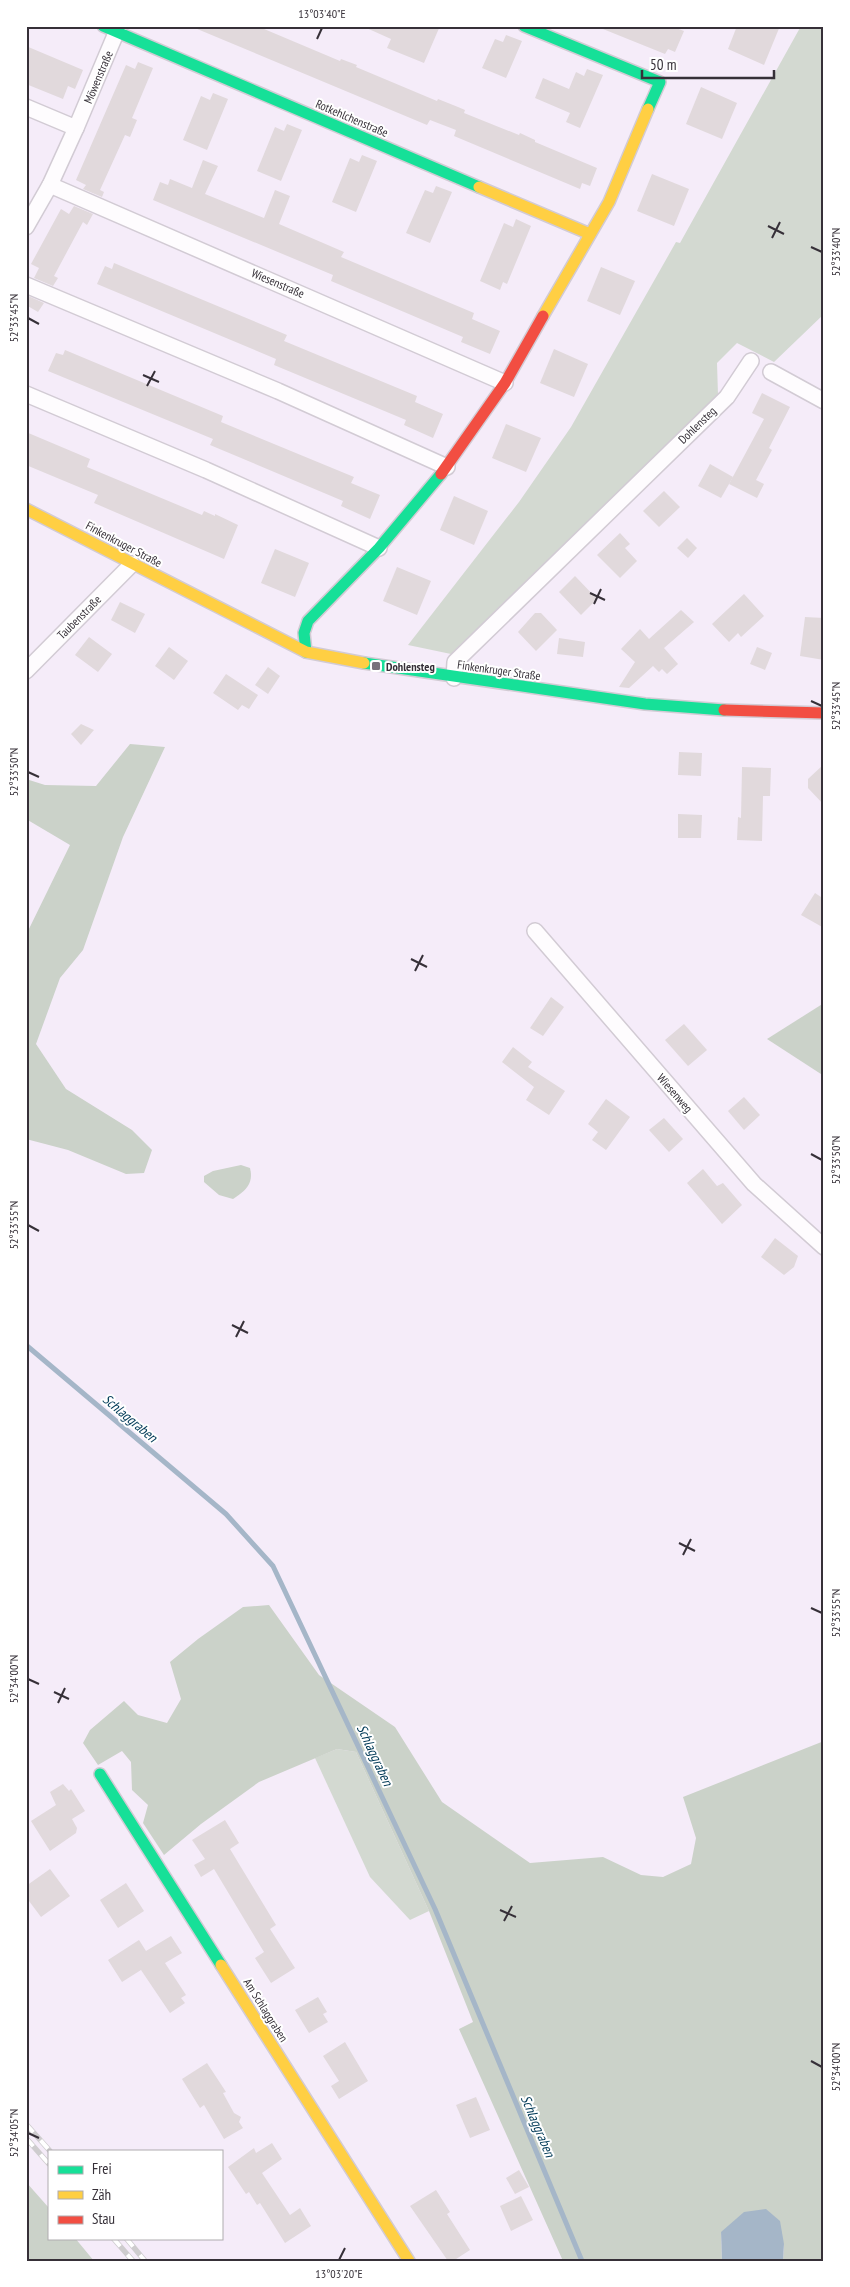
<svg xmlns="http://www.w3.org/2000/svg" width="850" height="2287" font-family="'PT Sans Narrow',sans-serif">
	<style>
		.green { fill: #d3d9d1 }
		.forest { fill: #cbd2c9 }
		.water { fill: #a5b6c8 }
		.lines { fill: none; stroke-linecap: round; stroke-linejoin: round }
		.stream { stroke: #a5b6c8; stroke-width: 5 }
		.building { fill: #e1d9dc }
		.street-casing { stroke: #d2cbd4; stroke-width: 18 }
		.fast-casing { stroke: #d2cbd4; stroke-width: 14 }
		.slow-casing { stroke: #d2cbd4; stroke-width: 14 }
		.jam-casing { stroke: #d2cbd4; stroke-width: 14 }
		.street { stroke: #fefcfe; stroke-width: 15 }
		.fast { stroke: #16e098; stroke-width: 11 }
		.slow { stroke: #ffcf43; stroke-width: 11 }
		.jam { stroke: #f24e42; stroke-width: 11 }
		.rail-casing { stroke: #ceccce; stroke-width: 5.5 }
		.rail { stroke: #fff; stroke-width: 4; stroke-dasharray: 11; stroke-linecap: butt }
		.ticks { fill: none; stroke: #363038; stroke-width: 2 }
		.poi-dot { fill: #79727c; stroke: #fff; stroke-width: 2 }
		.labels { text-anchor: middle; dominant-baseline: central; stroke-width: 4; stroke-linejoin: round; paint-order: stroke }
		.street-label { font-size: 12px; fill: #363038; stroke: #fff }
		.poi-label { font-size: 12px; font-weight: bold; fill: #363038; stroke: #fff; text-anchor: start }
		.water-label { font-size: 14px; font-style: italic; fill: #013a57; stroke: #fff }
		.neatline { fill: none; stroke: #363038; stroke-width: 2 }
		.ticks-label { font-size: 12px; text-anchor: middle; fill: #363038 }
	</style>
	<rect width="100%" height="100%" fill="#f5ecf9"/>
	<g class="green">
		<path d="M801 26H824V314L774 362 737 343 717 363 718 395 451 654 408 645 519 502 571 427 676 242 680 243Z"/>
		<path d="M337 1749 356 1752 429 1911 410 1920 370 1877 315 1758Z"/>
	</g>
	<g class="forest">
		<path d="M130 744 165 747 123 837 83 950 60 978 36 1044 66 1089 132 1130 152 1150 144 1173 126 1174 68 1150 26 1139V935L70 845 26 819V779L45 785 96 786Z"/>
		<path d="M824 1003V1076L767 1039Z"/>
		<path d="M241 1165 250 1168C254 1184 245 1191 233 1199L219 1195 204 1182V1176L213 1171Z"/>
		<path d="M269 1605 319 1675 395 1727 442 1802 530 1863 603 1857 641 1875 663 1877 691 1864 696 1838 683 1797 824 1741V2261H783L784 2244 721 2232 722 2261H563L459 2029 473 2022 429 1911 356 1752 337 1749 259 1782 201 1824 164 1855 143 1823 148 1805 132 1790 131 1762 122 1751 98 1765 83 1743 90 1730 124 1701 138 1715 167 1723 181 1699 170 1662 198 1639 243 1607Z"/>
		<path d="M26 2182 49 2208V2238H75L94 2261H26Z"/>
	</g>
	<path class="water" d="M766 2209 780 2221 784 2244 783 2261H722L721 2232 744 2212Z"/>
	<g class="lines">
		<path class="stream" d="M26 1345 226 1514 273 1566 435 1909 582 2261"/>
	</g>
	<g class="building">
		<path d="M190 26H257L340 61 341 59 357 65 356 67 437 101 438 99 458 107 465 110 464 113 519 135 520 133 535 140V142L597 168 590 186 582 183 580 189 454 136 456 130 430 120 427 125Z"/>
		<path d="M362 26H440L424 63 387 48 391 39Z"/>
		<path d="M671 26 684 31 675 52 668 49 665 54 598 27Z"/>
		<path d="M737 26H780L764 65 728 49Z"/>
		<path d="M506 35 522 41 506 78 482 68 495 39 503 42Z"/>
		<path d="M26 46 83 70 75 89 68 86 63 99 26 84Z"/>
		<path d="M138 62 153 68 132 118 137 120 130 137 125 135 100 190 104 192 102 197 83 189 86 185 76 180 126 65 135 69Z"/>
		<path d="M587 69 603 75 580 128 566 122 570 113 535 98 543 78 569 89 576 72 584 76Z"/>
		<path d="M701 87 737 103 722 139 686 124Z"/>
		<path d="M213 93 228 99 207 150 183 140 201 96 210 100Z"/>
		<path d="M287 124 302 130 281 181 257 171 275 127 284 131Z"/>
		<path d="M362 155 377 161 356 212 332 202 350 158 359 162Z"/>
		<path d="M203 160 218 166 205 194 264 218 275 190 290 196 279 224 344 252 341 257 474 313 472 319 500 331 490 354 461 342 463 337 331 281 333 275 153 200 160 182 168 185 170 179 192 188Z"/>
		<path d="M652 174 689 189 674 226 637 211Z"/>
		<path d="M436 186 452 192 430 243 406 233 425 190 433 193Z"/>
		<path d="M74 206 93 214 87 225 83 222 54 276 58 278 53 286 34 278 39 268 31 264 61 209 69 214Z"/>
		<path d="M516 219 531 226 507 284 503 282 500 290 480 281 504 223 513 227Z"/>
		<path d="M114 263 287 335 284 341 417 396 415 402 443 414 433 438 404 425 406 420 274 365 276 359 97 284 105 266 112 269Z"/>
		<path d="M601 267 635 281 620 315 587 301Z"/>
		<path d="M26 295 44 303 38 312 26 305Z"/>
		<path d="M554 349 588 364 574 397 540 383Z"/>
		<path d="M65 350 223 416 221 422 354 477 351 483 380 495 370 519 341 506 343 501 210 445 213 439 48 371 56 353 63 355Z"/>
		<path d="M762 393 790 407 769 448 772 450 756 480 764 484 757 498 729 484 764 419 752 413Z"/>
		<path d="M506 424 541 438 526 472 492 458Z"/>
		<path d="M26 432 90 459 87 467 202 515 204 511 215 516V514L238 525 224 559 94 503 98 495 26 465Z"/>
		<path d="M710 464 733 477 721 498 698 486Z"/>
		<path d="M664 491 680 507 659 527 643 511Z"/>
		<path d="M454 496 488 511 474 545 440 530Z"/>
		<path d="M620 533 630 544 625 548 637 561 620 578 597 555Z"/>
		<path d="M687 538 697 548 688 558 677 548Z"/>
		<path d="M275 549 309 563 295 597 261 583Z"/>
		<path d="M397 567 431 581 417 615 383 601Z"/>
		<path d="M575 576 597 599 581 615 559 592Z"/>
		<path d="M744 594 764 616 741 637 738 633 729 642 712 624Z"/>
		<path d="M120 602 145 614 135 633 111 620Z"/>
		<path d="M681 610 694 622 664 648 678 664 667 674 662 669 659 672 653 666 629 688 619 687 635 662 621 649 640 629 649 639Z"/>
		<path d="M535 613H541L557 630 536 651 518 632Z"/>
		<path d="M805 617 824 618V660L800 656Z"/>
		<path d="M89 637 112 654 98 672 75 655Z"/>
		<path d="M559 638 585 642 583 657 557 654Z"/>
		<path d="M169 647 188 661 174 680 155 666Z"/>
		<path d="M757 647 772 653 765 670 750 664Z"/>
		<path d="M268 667 280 676 268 694 255 685Z"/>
		<path d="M226 674 258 695 249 709 242 705 238 710 213 693Z"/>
		<path d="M81 724 94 730 81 745 71 734Z"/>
		<path d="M679 752 702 753 701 776 678 775Z"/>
		<path d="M824 764V805L808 788V779Z"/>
		<path d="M742 767 771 768 770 796H763L762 841 737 840 738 817 741 818Z"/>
		<path d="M678 814 702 815 701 838H678Z"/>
		<path d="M815 893 824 899V928L801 915Z"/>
		<path d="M551 997 564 1007 543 1036 530 1028Z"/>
		<path d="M684 1024 707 1050 688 1066 665 1040Z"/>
		<path d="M513 1047 532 1062 528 1067 565 1091 549 1115 526 1100 534 1087 502 1062Z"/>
		<path d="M744 1097 760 1115 744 1130 728 1111Z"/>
		<path d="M606 1099 630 1117 606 1150 592 1140 598 1132 588 1124Z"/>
		<path d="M664 1118 683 1139 669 1152 649 1130Z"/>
		<path d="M703 1169 717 1186 723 1183 742 1205 722 1224 687 1183Z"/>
		<path d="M775 1238 798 1256 794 1267 784 1275 761 1257Z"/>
		<path d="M63 1784 69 1791 71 1789 85 1811 72 1819 77 1828 76 1833 50 1851 31 1821 56 1805 50 1792Z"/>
		<path d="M225 1820 239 1843 230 1849 276 1925 270 1929 295 1968 271 1983 255 1958 264 1952 214 1869 201 1877 194 1865 205 1859 192 1840Z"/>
		<path d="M50 1869 70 1896 41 1917 26 1897V1886Z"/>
		<path d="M126 1883 144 1911 118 1928 100 1900Z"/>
		<path d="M171 1936 182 1953 165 1963 186 1995 181 1998 185 2003 170 2013 141 1970 122 1982 108 1960 139 1940 146 1951Z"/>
		<path d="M318 1997 327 2012 323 2014 328 2022 309 2033 295 2010Z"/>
		<path d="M345 2042 368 2081 339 2099 331 2086 339 2081 323 2056Z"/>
		<path d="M207 2063 226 2092 223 2093 234 2113 241 2117 239 2122 243 2128 224 2139 204 2105 200 2108 182 2079Z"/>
		<path d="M476 2097 490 2130 470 2138 456 2105Z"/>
		<path d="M272 2143 282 2159 262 2173 290 2215 300 2208 311 2226 285 2243 260 2203 257 2205 249 2192 246 2194 228 2167 254 2148 256 2153Z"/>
		<path d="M519 2170 529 2187 515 2194 506 2178Z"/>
		<path d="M436 2190 450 2212 447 2214 470 2250 453 2261H448L410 2206Z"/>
		<path d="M521 2196 533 2220 511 2231 500 2206Z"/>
	</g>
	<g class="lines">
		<defs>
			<g id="street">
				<path d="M26 107 76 128"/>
				<path d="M50 185 505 383"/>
				<path d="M26 227 50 185 76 128 119 26"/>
				<path d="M26 285 278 391 447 467"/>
				<path d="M771 372 824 401"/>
				<path d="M26 394 206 470 379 548"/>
				<path d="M26 671 132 564"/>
				<path d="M454 678 455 662 727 397 751 361"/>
				<path d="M535 931 754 1184 824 1247"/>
			</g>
			<g id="fast">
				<path d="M103 26 479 187"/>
				<path d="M524 26 660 82 648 109"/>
				<path d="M306 652 304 633 308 621 379 548 441 474"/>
				<path d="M364 663 645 704 724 710"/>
				<path d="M100 1774 221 1965"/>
			</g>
			<g id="slow">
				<path d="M479 187 590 234"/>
				<path d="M543 316 609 202 648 109"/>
				<path d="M26 509 306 652 364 663"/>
				<path d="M221 1965 409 2261"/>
			</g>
			<g id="jam">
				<path d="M441 474 505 383 543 316"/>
				<path d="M724 710 824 713"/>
			</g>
		</defs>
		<use href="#street" class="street-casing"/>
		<use href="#fast" class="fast-casing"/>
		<use href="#slow" class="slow-casing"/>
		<use href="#jam" class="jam-casing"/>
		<use href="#street" class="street"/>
		<use href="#fast" class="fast"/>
		<use href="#slow" class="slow"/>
		<use href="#jam" class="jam"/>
		<defs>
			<g id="rail">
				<path d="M26 2124 50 2151"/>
				<path d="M26 2138 49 2164"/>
				<path d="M113 2238 133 2261"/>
				<path d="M126 2238 145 2261"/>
			</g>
		</defs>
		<use href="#rail" class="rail-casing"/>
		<use href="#rail" class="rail"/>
	</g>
	<path class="ticks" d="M317 39 322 28M768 226 784 234M772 238 780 222M811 247 822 252M28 318 39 324M143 375 159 382M147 386 155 371M590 593 605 600M594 604 601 589M811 701 822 706M28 772 39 777M411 959 427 967M415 971 423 955M811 1154 822 1160M28 1225 39 1231M232 1325 248 1333M236 1337 244 1321M679 1543 695 1551M683 1555 691 1539M811 1608 822 1613M28 1679 39 1684M54 1692 69 1699M58 1703 65 1688M500 1910 516 1917M504 1921 512 1906M811 2061 822 2067M28 2133 39 2138M339 2260 345 2248"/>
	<rect class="poi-dot" x="371" y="661" width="10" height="10" rx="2.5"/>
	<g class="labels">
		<g class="street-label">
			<text transform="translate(98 77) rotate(-67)">Möwenstraße</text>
			<text transform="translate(352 118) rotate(23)">Rotkehlchenstraße</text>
			<text transform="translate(278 283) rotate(23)">Wiesenstraße</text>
			<text transform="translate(697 425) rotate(-44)">Dohlensteg</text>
			<text transform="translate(124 544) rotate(28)">Finkenkruger Straße</text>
			<text transform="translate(79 617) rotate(-45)">Taubenstraße</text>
			<text transform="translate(499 670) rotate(8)">Finkenkruger Straße</text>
			<text transform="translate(675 1093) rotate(49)">Wiesenweg</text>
			<text transform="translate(266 2010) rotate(58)">Am Schlaggraben</text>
		</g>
		<g class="poi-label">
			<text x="386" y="666">Dohlensteg</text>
		</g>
		<g class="water-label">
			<text transform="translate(130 1418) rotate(40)">Schlaggraben</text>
			<text transform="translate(375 1755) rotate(65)">Schlaggraben</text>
			<text transform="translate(538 2126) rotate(67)">Schlaggraben</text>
		</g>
	</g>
	<rect width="850" height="2287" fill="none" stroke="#ffffff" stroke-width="55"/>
	<rect x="48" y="2150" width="175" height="90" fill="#ffffff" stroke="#afacaf"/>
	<rect x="58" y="2166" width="25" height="8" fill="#16e098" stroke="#afacaf"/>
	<text x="92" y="2174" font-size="15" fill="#363038">Frei</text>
	<rect x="58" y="2191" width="25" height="8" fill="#ffcf43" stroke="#afacaf"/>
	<text x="92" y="2200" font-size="15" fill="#363038">Zäh</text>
	<rect x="58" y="2216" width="25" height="8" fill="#f24e42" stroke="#afacaf"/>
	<text x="92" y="2224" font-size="15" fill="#363038">Stau</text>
	<path d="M642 70v8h132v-8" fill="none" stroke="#363038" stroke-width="2.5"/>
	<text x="650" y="70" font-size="15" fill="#363038" stroke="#ffffff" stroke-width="4" paint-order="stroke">50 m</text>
	<rect x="28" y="28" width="794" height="2232" class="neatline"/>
	<g class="ticks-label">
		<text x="322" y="18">13°03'40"E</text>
		<text transform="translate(836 252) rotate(-90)" y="4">52°33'40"N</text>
		<text transform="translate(14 318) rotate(-90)" y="4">52°33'45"N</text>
		<text transform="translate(836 706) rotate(-90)" y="4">52°33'45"N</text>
		<text transform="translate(14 772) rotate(-90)" y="4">52°33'50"N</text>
		<text transform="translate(836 1160) rotate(-90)" y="4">52°33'50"N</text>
		<text transform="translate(14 1225) rotate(-90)" y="4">52°33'55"N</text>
		<text transform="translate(836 1613) rotate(-90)" y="4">52°33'55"N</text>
		<text transform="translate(14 1679) rotate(-90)" y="4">52°34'00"N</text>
		<text transform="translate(836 2067) rotate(-90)" y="4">52°34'00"N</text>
		<text transform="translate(14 2133) rotate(-90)" y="4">52°34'05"N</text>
		<text x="339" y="2278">13°03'20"E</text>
	</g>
</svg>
